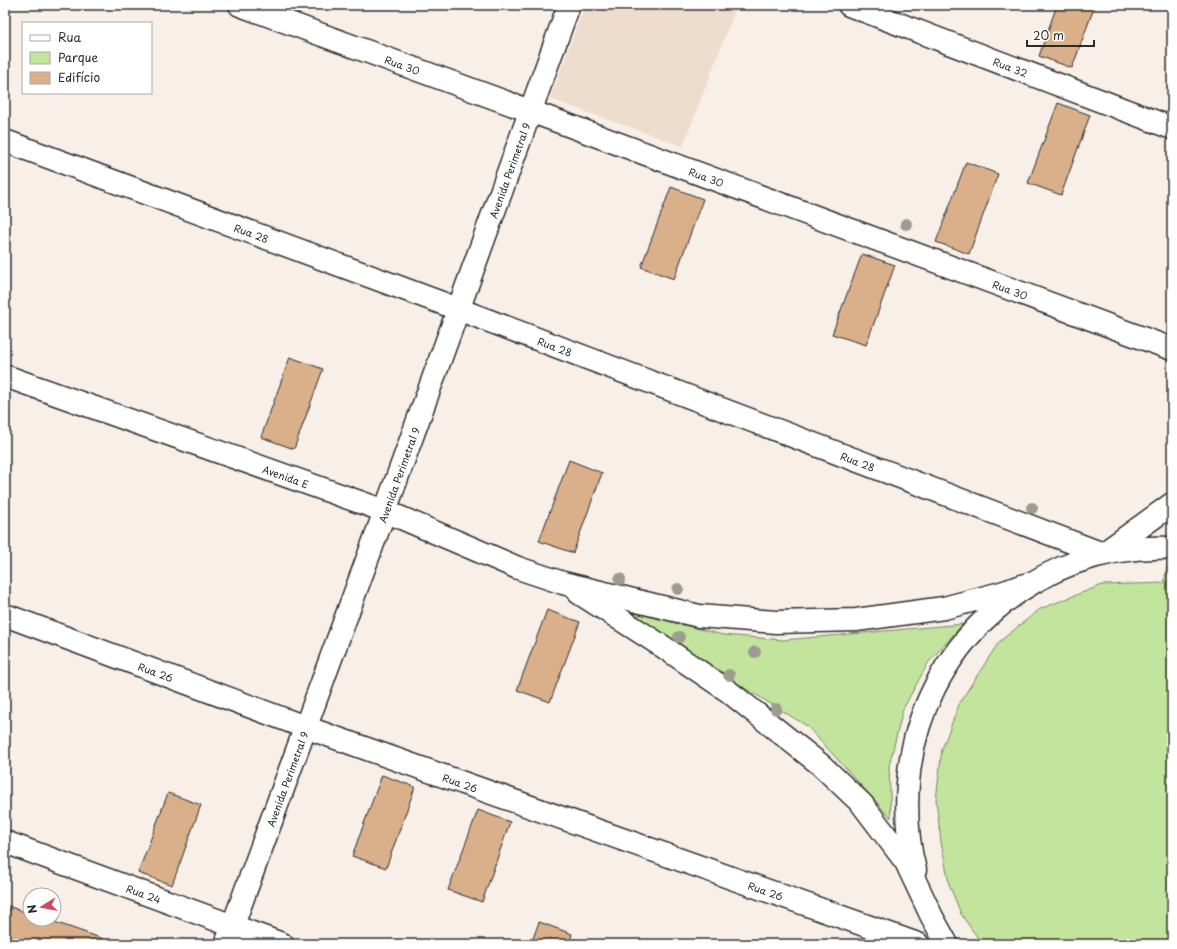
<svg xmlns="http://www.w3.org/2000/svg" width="1177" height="949" font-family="'Playpen Sans',sans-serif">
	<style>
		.built { fill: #eedccc }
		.green { fill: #c2e49d; stroke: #768864 }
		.building { fill: #d9b08a; stroke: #2b2b2b }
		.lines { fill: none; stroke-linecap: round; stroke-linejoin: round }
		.street-casing { stroke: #2b2b2b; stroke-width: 25 }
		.secondary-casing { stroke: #2b2b2b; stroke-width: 25 }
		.street { stroke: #fff; stroke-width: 22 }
		.secondary { stroke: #fff; stroke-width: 22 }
		.tree { fill: #9c9c90 }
		.labels { text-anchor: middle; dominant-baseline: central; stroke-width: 4; stroke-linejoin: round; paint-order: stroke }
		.street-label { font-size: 10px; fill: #2b2b2b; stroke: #fff }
	</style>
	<rect width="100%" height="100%" fill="#f7efe8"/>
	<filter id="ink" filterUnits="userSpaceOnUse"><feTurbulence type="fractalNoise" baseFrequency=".025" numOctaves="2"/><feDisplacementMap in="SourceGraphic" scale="8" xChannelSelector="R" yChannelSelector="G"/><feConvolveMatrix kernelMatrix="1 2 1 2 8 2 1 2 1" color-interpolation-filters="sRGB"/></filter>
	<g filter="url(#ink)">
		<path class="built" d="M585 5H737L683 146 550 99Z"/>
		<g class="green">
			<path d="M1172 537V944H982L961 914 949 884 941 842 936 800 942 749 960 702 999 642 1040 609 1102 585 1164 583Z"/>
			<path d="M632 612 723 635 784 640 963 624 928 663 903 709 889 766 891 818 807 726 707 665Z"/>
		</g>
		<g class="building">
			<path d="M1057 5H1095L1072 68 1039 56Z"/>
			<path d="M1058 103 1090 115 1061 195 1028 183Z"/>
			<path d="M966 162 998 174 969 254 936 242Z"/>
			<path d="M671 187 703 199 674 279 641 267Z"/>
			<path d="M862 254 895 265 866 345 832 334Z"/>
			<path d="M290 357 323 369 294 449 261 437Z"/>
			<path d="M569 460 602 473 573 553 539 541Z"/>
			<path d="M547 610 580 622 550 702 517 690Z"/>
			<path d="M382 775 415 787 386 868 352 856Z"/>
			<path d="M168 793 201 805 172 885 138 873Z"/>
			<path d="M478 810 510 822 482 902 448 890Z"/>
			<path d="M5 905 30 914V919H46L118 944H5Z"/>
			<path d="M539 922 572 934 569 944H531Z"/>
		</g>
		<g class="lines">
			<defs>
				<g id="street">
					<path id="s1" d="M240 5 530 111 1172 349"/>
					<path id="s2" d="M849 5 1172 128"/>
					<path id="s3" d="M5 141 458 309 1103 554"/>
					<path id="s4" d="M5 842 282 944"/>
				</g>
				<g id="secondary">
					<path id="s5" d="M5 376 385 511 518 568 563 583 699 616 776 622 856 620 944 608 1001 593 1031 583"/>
					<path d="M1107 551 1172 504"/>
					<path d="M579 593 662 646 728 691 821 765 862 804 906 862 932 917 947 944"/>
					<path id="s6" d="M5 615 305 727 918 944"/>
					<path d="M915 870C907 841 906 812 908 783 918 647 1036 541 1172 548"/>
					<path id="s7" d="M226 944 385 511 569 5"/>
				</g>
			</defs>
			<use href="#street" class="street-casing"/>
			<use href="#secondary" class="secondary-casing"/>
			<use href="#street" class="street"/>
			<use href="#secondary" class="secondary"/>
		</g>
		<g class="tree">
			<circle cx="906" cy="224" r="6"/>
			<circle cx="1032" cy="508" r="6"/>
			<circle cx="620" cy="579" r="6"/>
			<circle cx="678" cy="589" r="6"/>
			<circle cx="679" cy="637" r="6"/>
			<circle cx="755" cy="652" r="6"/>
			<circle cx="729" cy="675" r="6"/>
			<circle cx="776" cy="709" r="6"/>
		</g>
	</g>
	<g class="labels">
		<g class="street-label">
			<text stroke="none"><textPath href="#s1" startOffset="173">Rua 30</textPath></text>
			<text stroke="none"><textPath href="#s2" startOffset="173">Rua 32</textPath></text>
			<text stroke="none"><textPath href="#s7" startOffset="824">Avenida Perimetral 9</textPath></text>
			<text stroke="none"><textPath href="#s1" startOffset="497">Rua 30</textPath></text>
			<text stroke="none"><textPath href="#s3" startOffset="263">Rua 28</textPath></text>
			<text stroke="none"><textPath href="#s1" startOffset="821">Rua 30</textPath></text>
			<text stroke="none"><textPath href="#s3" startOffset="587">Rua 28</textPath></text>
			<text stroke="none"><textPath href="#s3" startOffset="911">Rua 28</textPath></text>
			<text stroke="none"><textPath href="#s5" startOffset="298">Avenida E</textPath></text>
			<text stroke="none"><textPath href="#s7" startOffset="500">Avenida Perimetral 9</textPath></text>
			<text stroke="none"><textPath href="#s6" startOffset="161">Rua 26</textPath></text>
			<text stroke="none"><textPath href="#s7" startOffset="176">Avenida Perimetral 9</textPath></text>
			<text stroke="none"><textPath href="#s6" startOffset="485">Rua 26</textPath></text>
			<text stroke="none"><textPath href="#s6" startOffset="809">Rua 26</textPath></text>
			<text stroke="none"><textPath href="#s4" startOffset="148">Rua 24</textPath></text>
		</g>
	</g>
	<rect width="1177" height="949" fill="none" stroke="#fff" stroke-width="20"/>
	<rect x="10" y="10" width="1157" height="929" fill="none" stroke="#2b2b2b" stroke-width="1.5" filter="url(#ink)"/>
	<rect x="22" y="22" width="130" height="72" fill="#ffffff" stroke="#aaaaaa"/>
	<rect x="30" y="35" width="20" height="6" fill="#ffffff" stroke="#aaaaaa"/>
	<text x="58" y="42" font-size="12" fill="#2b2b2b">Rua</text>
	<rect x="30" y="52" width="20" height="12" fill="#c2e49d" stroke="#aaaaaa"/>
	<text x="58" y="62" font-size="12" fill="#2b2b2b">Parque</text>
	<rect x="30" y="72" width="20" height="12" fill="#d9b08a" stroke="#aaaaaa"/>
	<text x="58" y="82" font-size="12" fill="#2b2b2b">Edifício</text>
	<g transform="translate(42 907) rotate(259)"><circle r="19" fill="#ffffff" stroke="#aaaaaa"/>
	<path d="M0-3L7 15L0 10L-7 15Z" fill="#d1495b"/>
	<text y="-6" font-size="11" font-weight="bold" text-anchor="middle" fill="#2b2b2b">N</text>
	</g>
	<path d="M1027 40v6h67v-6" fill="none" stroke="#2b2b2b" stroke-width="2"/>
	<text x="1033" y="40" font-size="12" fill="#2b2b2b" stroke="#ffffff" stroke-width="3" paint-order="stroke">20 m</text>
</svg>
